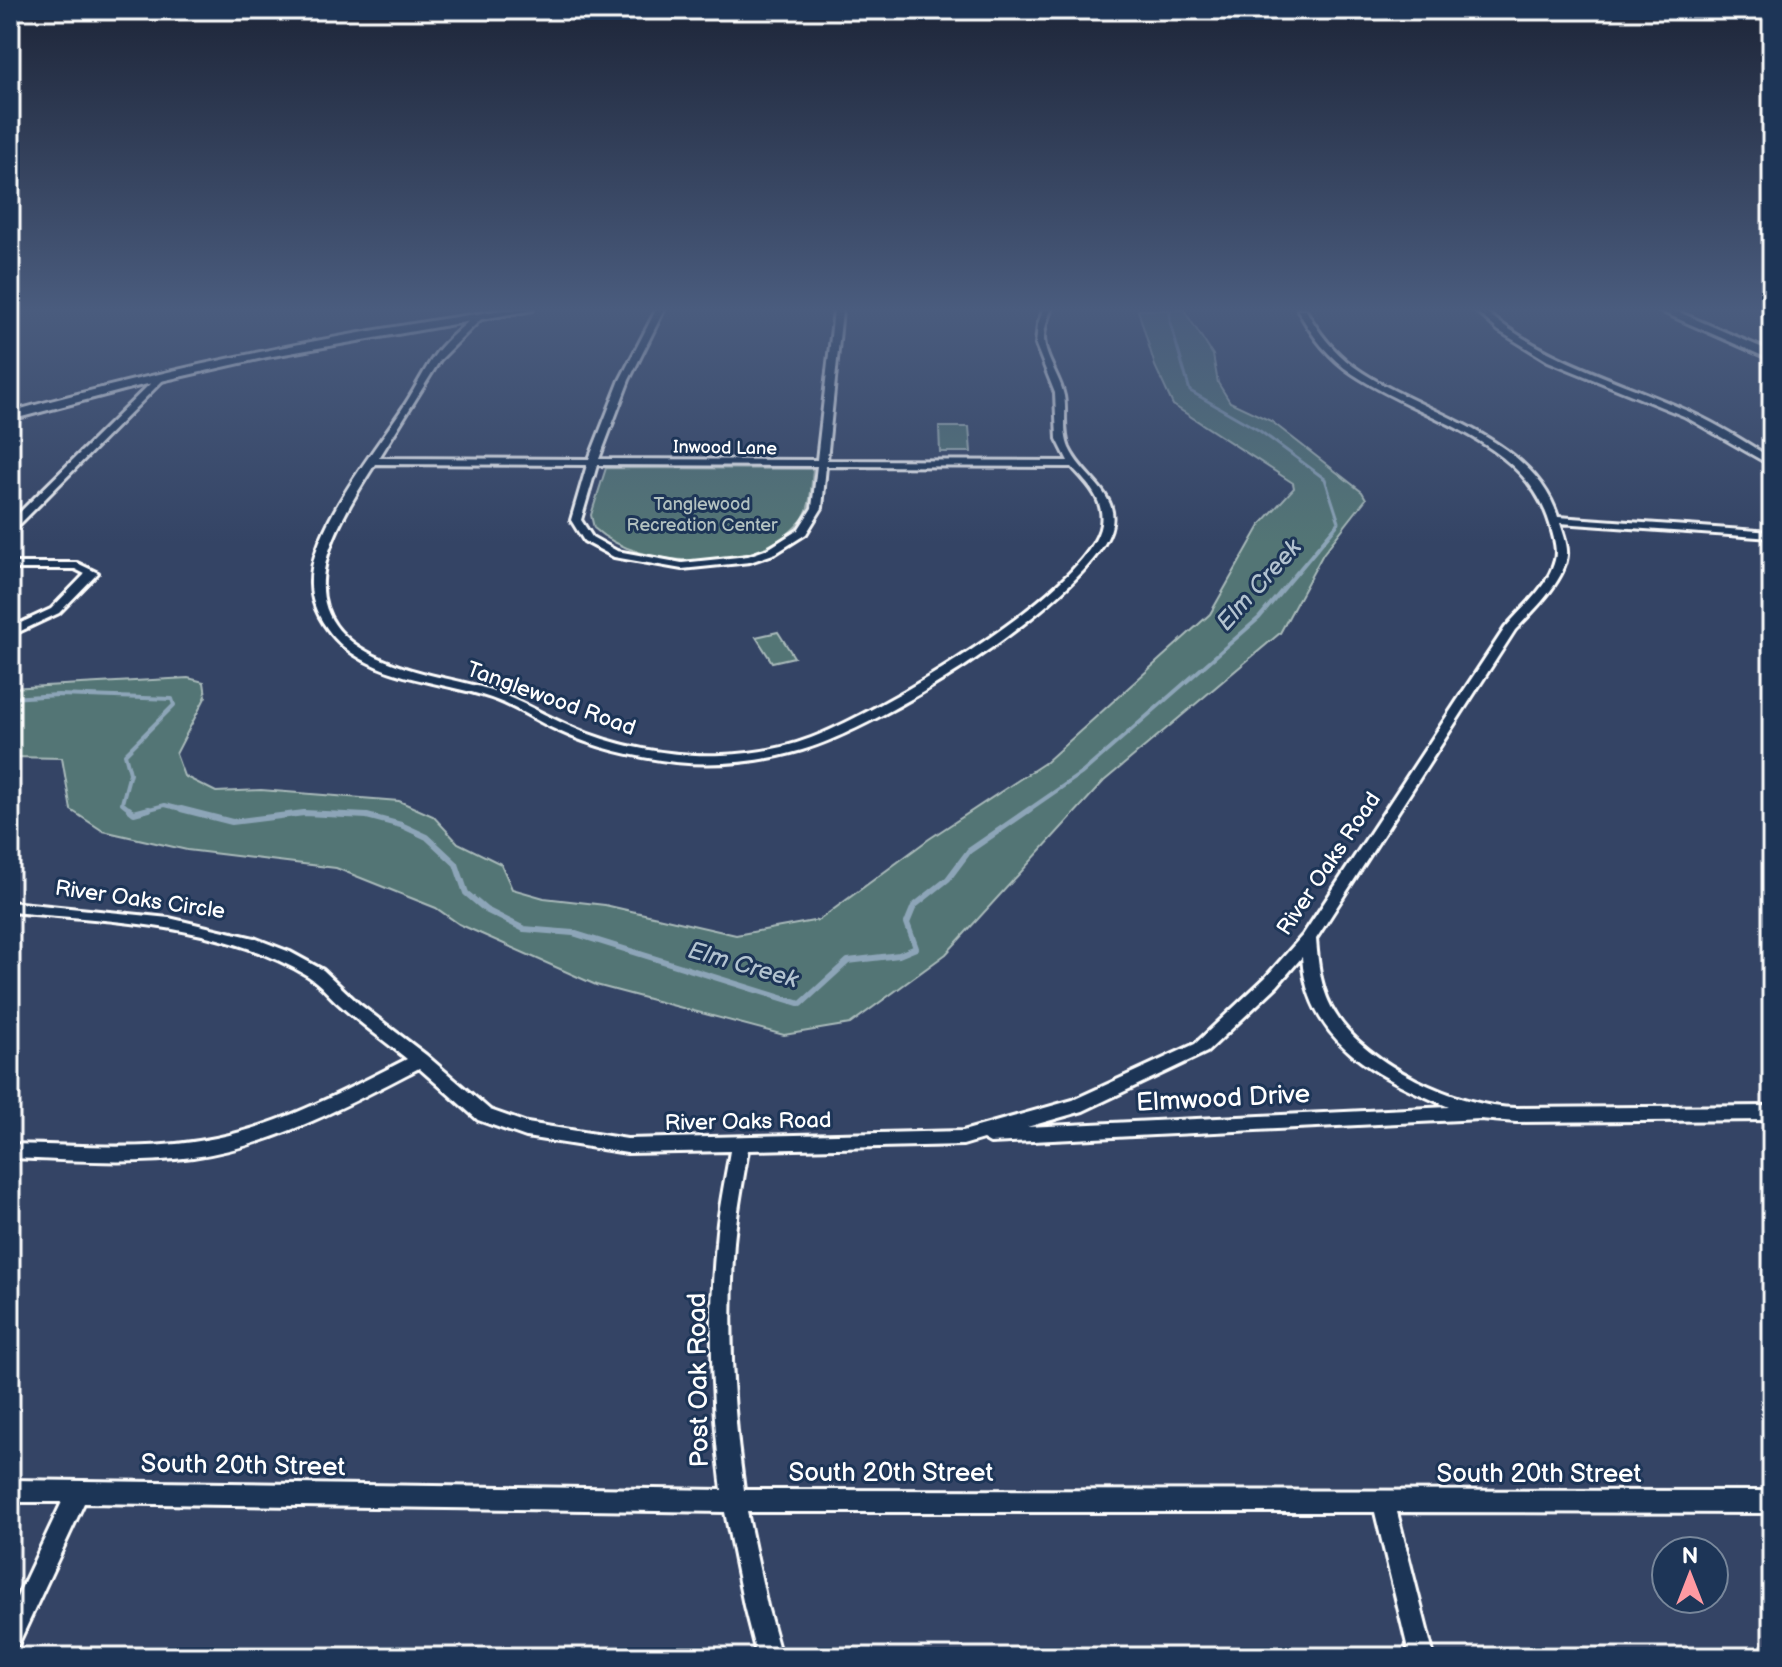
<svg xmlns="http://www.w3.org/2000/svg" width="1782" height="1667" font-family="'Balsamiq Sans',sans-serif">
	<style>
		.green { fill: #537574; stroke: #a9baba; stroke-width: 2 }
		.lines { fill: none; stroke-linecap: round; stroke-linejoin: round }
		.stream-far2 { stroke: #8da5b8; stroke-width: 3 }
		.stream-far1 { stroke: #8da5b8; stroke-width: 4 }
		.stream { stroke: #8da5b8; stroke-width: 6 }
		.street-casing { stroke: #fff; stroke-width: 6 }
		.secondary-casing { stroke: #fff; stroke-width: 6 }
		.street { fill: #1d3557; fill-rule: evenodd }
		.secondary { fill: #1d3557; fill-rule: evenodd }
		.labels { text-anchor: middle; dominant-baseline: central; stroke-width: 6; stroke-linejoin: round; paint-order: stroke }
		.far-street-label { font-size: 18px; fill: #fff; stroke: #1d3557 }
		.far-park-label { font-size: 18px; fill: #b2c1c0; stroke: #1d3557 }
		.street-label { font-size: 22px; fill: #fff; stroke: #1d3557 }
		.water-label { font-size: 24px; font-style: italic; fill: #b3c3d0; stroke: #1d3557 }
		.near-street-label { font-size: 26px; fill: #fff; stroke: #1d3557 }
	</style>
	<rect width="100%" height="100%" fill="#344465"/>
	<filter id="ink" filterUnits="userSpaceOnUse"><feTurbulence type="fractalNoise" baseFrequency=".0125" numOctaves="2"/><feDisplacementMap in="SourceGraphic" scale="16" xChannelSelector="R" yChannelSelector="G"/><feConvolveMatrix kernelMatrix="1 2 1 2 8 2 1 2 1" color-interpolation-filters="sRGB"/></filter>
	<g filter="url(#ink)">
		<g class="green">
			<path d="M1138 310H1184L1213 355 1218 383 1230 402 1271 421 1362 492 1366 499 1323 554 1280 633 1104 781 946 954 850 1024 784 1035 596 985 459 924 436 908 336 868 187 850 103 831 71 810 62 758 10 757V688L188 678 204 682 206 696 176 754 184 776 216 792 261 790 399 801 433 816 458 843 501 864 512 889 544 898 605 905 736 935 819 920 929 839 1046 762 1210 614 1261 524 1294 488 1293 483 1173 405 1155 366Z"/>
			<path d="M939 427H969L971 452H940Z"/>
			<path d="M606 468 813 469C811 486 812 509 800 522 757 574 641 571 594 528L591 515Z"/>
			<path d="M778 632 794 657 772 662 756 637Z"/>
		</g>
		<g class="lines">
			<path class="stream-far2" d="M1170 310V322L1190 391 1260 431 1325 479 1339 522 1334 528"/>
			<g class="stream-far1">
				<path d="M10 698 58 695 172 699 174 705 125 754 130 773 122 803 132 811"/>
				<path d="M142 811 165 805 189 811"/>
				<path d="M1027 811 1082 773 1259 618 1336 526"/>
			</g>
			<g class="stream">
				<path d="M129 809 134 813 149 809"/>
				<path d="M181 809 232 822 304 813 367 816 401 825 427 837 456 864 466 893 486 910 524 929 573 933 801 1004 848 961 899 955 916 948 907 923 914 906 948 879 969 851 1030 809"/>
			</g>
			<defs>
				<g id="street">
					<path d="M656 310H664L629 380 599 459 817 460 834 310H842L827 460 1068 461 1057 439 1055 393 1036 345 1038 324 1043 310H1051C1047 320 1044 329 1044 339 1045 359 1060 376 1064 396 1067 413 1062 431 1069 448 1084 482 1132 498 1104 544 1061 614 881 727 802 750 761 762 718 766 675 762 636 757 595 748 559 731 536 721 515 706 491 698 443 681 384 681 343 646 325 630 310 606 311 581 311 527 377 448 406 403 417 386 425 368 437 352 448 338 463 327 475 315H481V319L440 360 379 458 589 459 620 380ZM375 464 587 465 571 520 584 541 614 557 682 569 750 562 776 553 806 534 822 508 826 466 1072 467C1087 483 1105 500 1101 524 1091 590 873 715 811 738 782 749 752 754 722 755 670 757 616 747 569 726 539 713 513 696 481 687 452 679 422 675 394 664 278 622 328 538 375 464ZM597 465 817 466 812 508 798 530 768 549 748 556 682 563 617 551 592 537 581 520Z"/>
					<path d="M1298 310H1306C1318 332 1333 351 1353 366 1417 413 1532 433 1558 517L1772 532V538L1560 523C1563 533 1568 545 1567 555 1565 581 1532 612 1515 630L1316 939C1318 966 1321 992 1336 1015 1366 1064 1460 1108 1516 1108L1772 1106V1120L1516 1122 1480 1119 990 1143 983 1139 963 1145 748 1150C743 1181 737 1212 734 1242 728 1325 732 1408 744 1490L1772 1491V1513L1397 1512 1434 1657H1410L1375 1512H747L767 1606 781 1657H757L744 1606 725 1512 84 1503 18 1645 10 1649V1612L62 1502H10V1480L722 1490C712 1408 708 1325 716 1243 718 1212 725 1181 730 1151L627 1153 526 1137 478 1120 419 1068C348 1105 273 1146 193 1157 132 1165 71 1160 10 1158V1144C78 1145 149 1152 216 1138 284 1124 346 1090 407 1059 385 1041 361 1024 340 1005 329 996 321 984 308 976 220 923 110 921 10 912V902L169 918 254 938 290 952 323 970 359 1004 426 1055 490 1110 527 1123 627 1139 963 1131 1073 1100 1195 1044 1265 978 1303 935 1505 628C1522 607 1548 588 1555 560 1558 549 1553 535 1550 524 1524 438 1420 419 1353 374 1329 358 1311 335 1298 310ZM1302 957C1308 1044 1378 1077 1449 1107L1027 1127 1083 1111 1207 1052 1277 986Z"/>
					<path d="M1475 310H1484C1547 363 1619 379 1692 413 1720 426 1746 442 1772 459V466L1684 416 1548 361 1499 331Z"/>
					<path d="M160 374 167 376 14 530 10 531V522Z"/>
					<path d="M10 563H77L98 573 59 613 10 636V628L51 609 85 574 75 569H10Z"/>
				</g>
				<g id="secondary">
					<path d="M503 310H533L267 357 139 386 10 420V412C172 367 336 334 503 310Z"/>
					<path d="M1658 310H1674L1772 352V360Z"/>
				</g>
			</defs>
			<use href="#street" class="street-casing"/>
			<use href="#secondary" class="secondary-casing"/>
			<use href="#street" class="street"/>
			<use href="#secondary" class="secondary"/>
		</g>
	</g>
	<linearGradient id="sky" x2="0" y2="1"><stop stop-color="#1d2538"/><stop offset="0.57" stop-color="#4a5c7e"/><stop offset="1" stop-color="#4a5c7e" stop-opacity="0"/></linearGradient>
	<rect width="1782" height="543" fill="url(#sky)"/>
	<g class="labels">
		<g class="far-street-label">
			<text transform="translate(725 448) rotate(1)">Inwood Lane</text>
		</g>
		<g class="far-park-label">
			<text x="702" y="504">Tanglewood<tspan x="702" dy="21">Recreation Center</tspan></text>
		</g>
		<g class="street-label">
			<text transform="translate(551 699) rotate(20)">Tanglewood Road</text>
			<text transform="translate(1329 864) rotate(-56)">River Oaks Road</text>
			<text transform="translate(140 900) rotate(8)">River Oaks Circle</text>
			<text transform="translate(748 1122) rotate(-1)">River Oaks Road</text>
		</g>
		<g class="water-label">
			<text transform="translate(1259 585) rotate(-48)">Elm Creek</text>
			<text transform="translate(743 965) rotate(16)">Elm Creek</text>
		</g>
		<g class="near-street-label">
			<text transform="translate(1223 1099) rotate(-3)">Elmwood Drive</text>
			<text transform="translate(699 1380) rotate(-91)">Post Oak Road</text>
			<text transform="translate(243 1466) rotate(1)">South 20th Street</text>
			<text x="891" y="1473">South 20th Street</text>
			<text x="1539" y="1474">South 20th Street</text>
		</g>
	</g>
	<rect width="1782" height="1667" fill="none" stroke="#1d3557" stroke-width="40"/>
	<rect x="20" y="20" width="1742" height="1627" fill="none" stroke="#fff" stroke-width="3" filter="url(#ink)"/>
	<g transform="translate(1690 1575)"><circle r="38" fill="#1d3557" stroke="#77869a" stroke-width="2"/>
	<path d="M0-6L14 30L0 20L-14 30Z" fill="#ff9aa2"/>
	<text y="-12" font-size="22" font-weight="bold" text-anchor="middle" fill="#ffffff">N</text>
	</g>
</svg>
